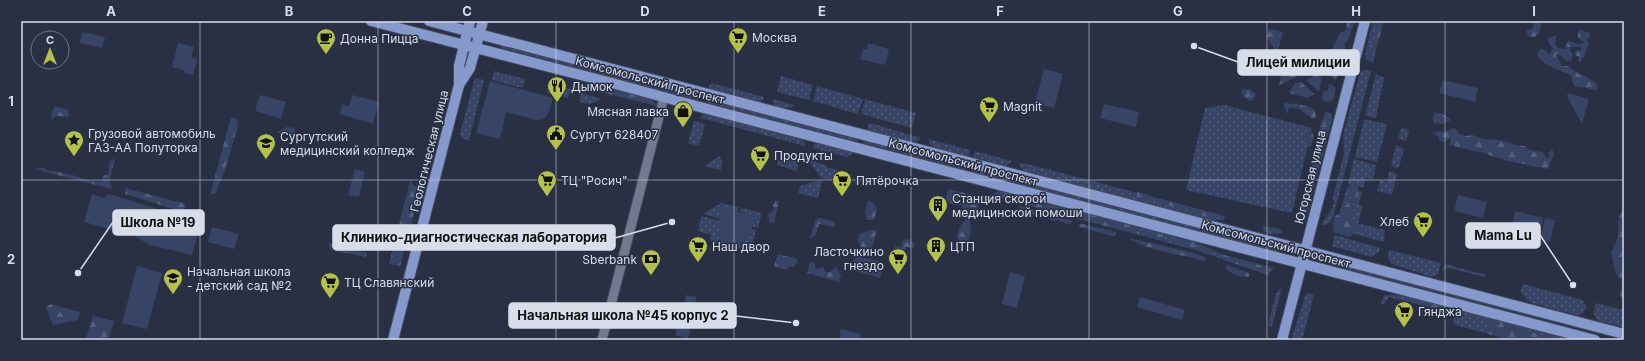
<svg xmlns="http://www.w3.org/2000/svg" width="1645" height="361" font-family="Inter,sans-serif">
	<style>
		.grass { fill: url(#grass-dots) }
		.forest { fill: url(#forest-firs) }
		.park { fill: #374466 }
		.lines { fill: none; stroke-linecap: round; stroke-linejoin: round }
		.stream { stroke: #121e46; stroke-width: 2 }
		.minor-casing { stroke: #454b5b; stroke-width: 11 }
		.major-casing { stroke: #454b5b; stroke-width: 12 }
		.minor { stroke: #70798f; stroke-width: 9 }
		.major { stroke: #8599cd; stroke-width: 10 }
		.grid { fill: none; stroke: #d8ddea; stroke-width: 1; stroke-opacity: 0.55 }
		.labels { text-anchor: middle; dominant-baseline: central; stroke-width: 3; stroke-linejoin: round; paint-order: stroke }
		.poi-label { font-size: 12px; fill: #d8ddea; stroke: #293043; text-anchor: start }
		.street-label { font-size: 12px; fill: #d8ddea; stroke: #293043 }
		.leader { fill: none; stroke: #d8ddea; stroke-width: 1.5 }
		.callout-dot { fill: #d8ddea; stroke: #293043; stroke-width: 1.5 }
		.callout { fill: #d8ddea; stroke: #d8ddea; stroke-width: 1.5 }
		.callout-label { font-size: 13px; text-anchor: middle; font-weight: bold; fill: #111 }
		.neatline { fill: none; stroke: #d8ddea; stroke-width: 1.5 }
		.grid-label { font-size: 13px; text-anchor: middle; font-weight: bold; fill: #d8ddea }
	</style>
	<defs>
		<pattern id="grass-dots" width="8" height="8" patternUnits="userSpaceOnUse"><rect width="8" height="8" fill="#374466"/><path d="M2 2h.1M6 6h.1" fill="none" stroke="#535f7c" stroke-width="1.8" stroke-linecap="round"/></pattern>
		<pattern id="forest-firs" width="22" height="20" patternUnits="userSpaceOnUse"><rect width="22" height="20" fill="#374466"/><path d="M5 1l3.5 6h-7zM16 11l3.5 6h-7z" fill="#535f7c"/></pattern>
	</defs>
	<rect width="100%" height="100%" fill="#293043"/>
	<g class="grass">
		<path d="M1373 21H1383L1373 63 1366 59 1365 55Z"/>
		<path d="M502 45 699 97 698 100 501 48Z"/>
		<path d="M1365 70 1371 71 1334 214C1332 220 1328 226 1321 225 1325 216 1337 208 1333 197L1344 153 1343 135 1359 77 1360 72Z"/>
		<path d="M494 71 525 79 523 88 492 80Z"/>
		<path d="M1376 74 1384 78 1376 118 1365 116Z"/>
		<path d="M781 76 813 85 809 100 777 92Z"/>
		<path d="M475 78 484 80 469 141 462 138 460 133Z"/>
		<path d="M712 83 764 97 763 100 759 102 708 89 710 84Z"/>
		<path d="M549 84 571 89 568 98 547 93Z"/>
		<path d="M817 86 863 99 858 114 813 101Z"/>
		<path d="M581 93 602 99 590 104 579 102Z"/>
		<path d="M706 99 858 139 857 142 705 102Z"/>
		<path d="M773 99 794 105 793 107 782 108 775 106Z"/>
		<path d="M865 99 916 113 912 128 861 114Z"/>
		<path d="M1224 105 1312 128 1292 213 1186 190 1205 108Z"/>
		<path d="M1326 111 1331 114 1332 119 1305 222 1300 216Z"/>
		<path d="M703 113 803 139 805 143V146L701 118Z"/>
		<path d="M1364 119 1387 124 1377 162 1355 157Z"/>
		<path d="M694 121 705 124 699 146 688 143Z"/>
		<path d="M870 123 921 138 918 141 914 142 867 130 868 125Z"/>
		<path d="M1401 128 1408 129 1409 131 1407 140 1405 141 1398 139Z"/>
		<path d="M929 139 970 150 969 157 935 148 929 143Z"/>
		<path d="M864 140 967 167 966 170 863 143Z"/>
		<path d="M818 142 855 152 847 157 813 148 814 144Z"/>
		<path d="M1396 145 1404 149 1399 167 1396 168 1391 166Z"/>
		<path d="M975 151 1012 161 1006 166 973 157Z"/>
		<path d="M800 155 797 171 777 165 780 156 794 157Z"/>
		<path d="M720 156 722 162 721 170 704 166Z"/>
		<path d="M1354 159 1376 165 1373 179 1366 178 1363 188 1348 184Z"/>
		<path d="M809 160 826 165V167L852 175 849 181 843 183 820 177Z"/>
		<path d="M1020 163 1028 164 1225 216 1224 220H1211L1025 172 1019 165Z"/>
		<path d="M973 168 1278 248 1277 253 971 172Z"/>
		<path d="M1389 171 1395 173 1397 175 1392 195 1377 191 1380 180 1387 182Z"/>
		<path d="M820 180 822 181 818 198 798 193 800 186Z"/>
		<path d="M1347 187 1362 192 1359 205 1363 206 1358 223 1385 230 1384 242 1336 229Z"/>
		<path d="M1000 190 1195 242 1224 255 1274 268 1268 275 1196 250 993 196 996 192Z"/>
		<path d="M721 203 739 207 737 212 722 208 720 219 703 214Z"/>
		<path d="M741 208 762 213 758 228 752 226 755 216 740 212Z"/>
		<path d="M701 216 719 221 717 227 721 228 718 241 730 244 729 247 710 241 711 235 698 231Z"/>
		<path d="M752 229 756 230 751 252 732 247V245L743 247 746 235H750Z"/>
		<path d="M1335 235 1380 248 1379 252 1371 257 1332 246Z"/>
		<path d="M1389 250 1441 263 1438 274 1432 277 1392 264C1388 259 1387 256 1389 250Z"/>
		<path d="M1328 261 1624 338V340L1327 264Z"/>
		<path d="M1445 264 1486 275 1485 277 1449 268 1442 271Z"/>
		<path d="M1523 284 1582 300 1586 306C1585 312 1583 314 1577 315L1532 303 1527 300 1520 291Z"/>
		<path d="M1282 287 1272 327 1268 325 1276 293Z"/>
		<path d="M1306 293 1314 295 1302 340H1291Z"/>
		<path d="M1384 295H1403L1446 306 1448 309V312L1443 316 1440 314V310L1389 297 1384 304H1381Z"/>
		<path d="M1596 303 1624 310V327L1599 321C1592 315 1593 310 1596 303Z"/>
		<path d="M1464 309 1565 337 1569 340H1512L1455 325 1453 321 1456 313Z"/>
	</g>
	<g class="forest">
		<path d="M1347 21H1355L1348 40 1344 44 1346 51C1341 61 1341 70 1336 80L1331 77 1329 69 1330 59 1334 56 1332 49 1340 33 1346 30Z"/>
		<path d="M1374 21H1380C1385 33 1375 42 1374 53 1373 57 1374 58 1373 62L1369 61C1367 52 1368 46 1375 40Z"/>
		<path d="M1534 21H1542L1539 33 1535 37 1528 36 1526 31 1533 28Z"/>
		<path d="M1269 29 1283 32 1277 53 1266 36Z"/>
		<path d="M1580 30 1590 33V37L1587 39 1588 43 1584 58H1582L1581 62 1578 61 1579 56H1576L1575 51 1581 50V47H1572L1569 50 1573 54 1571 61H1566L1559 54 1556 55 1562 66H1568C1577 75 1588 76 1597 84V90C1588 90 1584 86 1575 87L1572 81V75C1566 74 1544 64 1540 59 1539 58 1538 56 1537 54L1540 49 1546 50 1549 55 1553 49 1549 43 1548 38 1556 36 1555 44 1558 48 1565 49 1568 41 1578 44 1585 43 1578 38V33Z"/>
		<path d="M1286 64 1297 77 1279 85 1283 67Z"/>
		<path d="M1318 74 1322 78 1319 92 1306 80Z"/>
		<path d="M1301 82 1314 94 1308 98 1289 93 1295 83Z"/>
		<path d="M590 83 651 99 657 106 583 88 584 85Z"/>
		<path d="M1329 84 1336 87 1333 100 1327 102 1322 100 1323 92 1328 90Z"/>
		<path d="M1243 89H1249L1255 93 1256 95 1251 101 1245 98 1241 93Z"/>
		<path d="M1283 103C1295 104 1305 104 1315 110L1316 117 1313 119 1299 109 1289 107 1287 114Z"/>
		<path d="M55 106 68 110 69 117 56 116 51 120 52 112Z"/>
		<path d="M1325 113 1328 117 1325 127 1326 137C1320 144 1320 151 1321 160L1315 166V178H1309L1321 123Z"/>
		<path d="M1435 113H1442L1451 120 1443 124 1433 122V117Z"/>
		<path d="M231 117 237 119 238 125 225 170 216 192 210 195Z"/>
		<path d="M287 127 294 128 297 135H288L277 132Z"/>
		<path d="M1453 128 1456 129 1459 134 1466 136 1473 135C1482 141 1493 138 1503 141 1512 143 1515 146 1525 146L1529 150 1543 152 1546 158H1549V153L1552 148 1554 154 1548 169 1508 161 1483 153 1450 145 1451 138 1444 142 1440 141 1438 136 1432 133 1438 131 1444 132Z"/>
		<path d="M1310 130 1314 136 1311 146 1308 147 1302 142 1305 133Z"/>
		<path d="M115 159 110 179 112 189 34 169 43 168 49 171H55L76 176 87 180 101 182 103 176 108 174 110 160Z"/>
		<path d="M421 169 425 171 400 266 389 264 410 181 416 187 421 179Z"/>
		<path d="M1352 182 1358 187C1361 203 1352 210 1351 224L1362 229V233H1354L1350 237 1334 232 1333 224 1335 216 1340 213V209L1347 205 1350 196 1348 189Z"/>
		<path d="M125 188 186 204 183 212 125 194Z"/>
		<path d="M949 189 981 197 977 213 969 215C971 227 973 241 961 248 955 234 957 231 966 219L961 205H954L945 200Z"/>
		<path d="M1137 192 1149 195 1153 199 1158 198 1223 216 1213 219 1152 200 1137 199Z"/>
		<path d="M1002 193 1057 206 1064 210 1070 209 1129 225C1140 233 1156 228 1166 238L1161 239C1107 227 1053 213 1000 197Z"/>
		<path d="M776 200 779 201 774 223H770L768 215 774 210 773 205Z"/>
		<path d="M868 200 874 204 877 210 874 220H867L865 212Z"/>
		<path d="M1020 206 1073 221 1070 225 1057 220 1053 221 1048 218H1042C1035 212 1027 215 1019 210Z"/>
		<path d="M1624 208V298L1620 296 1622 281 1616 274 1611 252 1616 243 1618 235 1619 217Z"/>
		<path d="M820 218 835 222V227L819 224 816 235 810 238 816 219Z"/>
		<path d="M1078 224H1083L1116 232 1114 236H1112L1079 227Z"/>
		<path d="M1263 226 1278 228 1282 231 1281 234C1275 235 1267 234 1263 230Z"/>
		<path d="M1196 227 1217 232 1219 234 1223 233 1225 237 1230 236 1232 238 1226 240 1217 236 1196 232Z"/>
		<path d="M870 230H877L871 251 868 253 863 250 857 239 860 234Z"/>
		<path d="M1129 238 1194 253 1206 258 1205 261C1199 261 1195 258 1190 257 1175 255 1140 247 1129 238Z"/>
		<path d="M908 239 914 243V248L906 247 904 255 898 256 895 251V246L901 247 903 240Z"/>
		<path d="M1183 239 1192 242 1196 246H1202L1212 250 1210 255 1194 248 1174 244V240Z"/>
		<path d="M328 242 367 253 366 257 331 250Z"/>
		<path d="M778 254 798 259 794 267H789L786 270 774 266Z"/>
		<path d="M1221 254 1265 267 1266 273 1226 261 1217 256Z"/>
		<path d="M810 262 815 263V269L823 267 826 272H830L836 267 841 275 839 282 807 273Z"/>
		<path d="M1227 265 1249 273V277C1242 277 1230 274 1225 268Z"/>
		<path d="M1409 299C1414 300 1418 302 1422 302 1429 303 1437 301 1440 308L1437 309 1407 301Z"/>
		<path d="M51 304 80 312 78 320 53 325 46 307Z"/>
		<path d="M93 316 114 321 109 337 106 340H93L86 338Z"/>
		<path d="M1484 320C1502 320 1519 328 1535 333 1543 336 1548 339 1556 340H1522L1520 337 1508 340 1485 333 1483 329H1490L1494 326 1485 324Z"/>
	</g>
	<g class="park">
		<path d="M82 32 105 37 102 48 80 43Z"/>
		<path d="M178 43 194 47 191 57 197 59 193 75 185 73 184 70 172 67Z"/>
		<path d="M868 43 889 49 885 65 860 59 863 49H867Z"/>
		<path d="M1044 69 1063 74 1054 108 1035 103Z"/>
		<path d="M1443 80 1478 88 1475 102 1439 93Z"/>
		<path d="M490 81 553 98 549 112 545 118 537 120 506 112 500 139 476 133Z"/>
		<path d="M1568 93 1589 99 1582 124 1567 96Z"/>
		<path d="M260 95 286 102 281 119 255 111Z"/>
		<path d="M352 95 379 102 373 124 340 114 342 104 349 106Z"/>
		<path d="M1104 104 1139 112 1136 127 1100 118Z"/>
		<path d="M355 169 365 172 359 197 348 195Z"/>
		<path d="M92 194 104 198 109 194 201 222 192 255 150 245 134 236 84 222Z"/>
		<path d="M1458 195 1487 202 1483 218 1454 211Z"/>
		<path d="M722 208 755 216 750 236 746 235 743 248 718 241 721 228 717 227Z"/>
		<path d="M1515 211 1543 218 1539 235 1511 228Z"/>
		<path d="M1545 218 1555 220 1550 242 1540 240Z"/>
		<path d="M212 227 239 234 234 249 208 242Z"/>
		<path d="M856 255 884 263 880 278 852 270Z"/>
		<path d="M137 266 162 273 147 329 122 323Z"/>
		<path d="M1010 272 1025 276 1017 308 1002 304Z"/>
		<path d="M686 295 697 297 691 318 681 316Z"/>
		<path d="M1140 297 1185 310 1182 320 1137 307Z"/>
		<path d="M679 320 692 324 688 339 675 335Z"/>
		<path d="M841 329 861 334 860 340H839Z"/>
	</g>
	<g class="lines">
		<path class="stream" d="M1624 249 1623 255 1624 263"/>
		<defs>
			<path id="minor" d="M602 340 664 97"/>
			<g id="major">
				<path d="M371 21 612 83 700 107 1595 340"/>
				<path d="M429 21 1624 334"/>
				<path d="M459 85 470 68 483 21"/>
				<path d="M393 340 459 85V66L470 21"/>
				<path d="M1282 340 1365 21"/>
			</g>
		</defs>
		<use href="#minor" class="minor-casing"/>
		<use href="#major" class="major-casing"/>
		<use href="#minor" class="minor"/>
		<use href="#major" class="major"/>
	</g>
	<path class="grid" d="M200 21V340M378 21V340M556 21V340M734 21V340M911 21V340M1089 21V340M1267 21V340M1445 21V340M21 180H1624"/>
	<defs>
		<symbol id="supermarket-pin" viewBox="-11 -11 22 30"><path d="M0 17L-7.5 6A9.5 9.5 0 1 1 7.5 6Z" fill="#b4c24a" stroke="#293043"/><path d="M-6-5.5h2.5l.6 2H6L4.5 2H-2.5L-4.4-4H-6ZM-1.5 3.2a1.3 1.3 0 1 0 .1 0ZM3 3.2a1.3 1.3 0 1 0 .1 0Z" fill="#111"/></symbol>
		<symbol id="cafe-pin" viewBox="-11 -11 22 30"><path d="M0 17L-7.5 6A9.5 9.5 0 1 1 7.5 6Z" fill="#b4c24a" stroke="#293043"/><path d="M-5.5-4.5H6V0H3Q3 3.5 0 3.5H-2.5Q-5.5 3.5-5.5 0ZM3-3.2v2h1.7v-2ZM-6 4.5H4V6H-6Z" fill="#111"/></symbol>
		<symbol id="restaurant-pin" viewBox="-11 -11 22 30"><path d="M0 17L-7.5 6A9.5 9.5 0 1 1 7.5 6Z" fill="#b4c24a" stroke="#293043"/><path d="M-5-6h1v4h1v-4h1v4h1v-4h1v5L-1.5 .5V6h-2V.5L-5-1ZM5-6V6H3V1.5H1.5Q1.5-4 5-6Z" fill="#111"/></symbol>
		<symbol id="shop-pin" viewBox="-11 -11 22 30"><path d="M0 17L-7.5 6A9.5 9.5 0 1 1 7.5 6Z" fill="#b4c24a" stroke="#293043"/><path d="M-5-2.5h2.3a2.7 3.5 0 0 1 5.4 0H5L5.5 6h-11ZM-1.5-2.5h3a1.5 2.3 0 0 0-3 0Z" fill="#111"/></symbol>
		<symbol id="civic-pin" viewBox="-11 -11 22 30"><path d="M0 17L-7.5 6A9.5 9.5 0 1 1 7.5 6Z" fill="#b4c24a" stroke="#293043"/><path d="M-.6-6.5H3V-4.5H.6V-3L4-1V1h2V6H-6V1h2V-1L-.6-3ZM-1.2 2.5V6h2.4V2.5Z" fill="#111"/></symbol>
		<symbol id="sight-pin" viewBox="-11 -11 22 30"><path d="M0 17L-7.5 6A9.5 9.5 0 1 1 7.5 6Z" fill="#b4c24a" stroke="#293043"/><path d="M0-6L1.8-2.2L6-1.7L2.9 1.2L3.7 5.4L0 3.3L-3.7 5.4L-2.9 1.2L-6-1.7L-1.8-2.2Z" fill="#111"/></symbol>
		<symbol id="university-pin" viewBox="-11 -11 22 30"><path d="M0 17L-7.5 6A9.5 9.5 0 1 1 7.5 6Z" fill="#b4c24a" stroke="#293043"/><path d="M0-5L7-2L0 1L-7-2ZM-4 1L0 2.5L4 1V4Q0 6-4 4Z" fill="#111"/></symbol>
		<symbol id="building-pin" viewBox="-11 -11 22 30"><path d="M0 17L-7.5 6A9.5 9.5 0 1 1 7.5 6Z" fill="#b4c24a" stroke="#293043"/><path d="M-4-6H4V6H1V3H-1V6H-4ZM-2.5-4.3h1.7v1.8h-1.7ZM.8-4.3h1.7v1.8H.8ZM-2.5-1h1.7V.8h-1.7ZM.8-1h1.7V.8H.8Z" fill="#111"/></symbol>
		<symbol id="bank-pin" viewBox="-11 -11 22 30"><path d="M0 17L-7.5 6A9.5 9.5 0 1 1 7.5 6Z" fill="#b4c24a" stroke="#293043"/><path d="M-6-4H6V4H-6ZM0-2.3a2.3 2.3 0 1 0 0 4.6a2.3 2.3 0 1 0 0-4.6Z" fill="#111"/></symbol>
		<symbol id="school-pin" viewBox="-11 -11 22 30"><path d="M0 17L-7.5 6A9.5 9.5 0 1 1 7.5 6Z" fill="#b4c24a" stroke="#293043"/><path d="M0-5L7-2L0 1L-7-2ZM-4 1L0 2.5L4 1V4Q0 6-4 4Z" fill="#111"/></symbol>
	</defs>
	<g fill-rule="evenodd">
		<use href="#supermarket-pin" x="727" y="26" width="22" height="30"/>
		<use href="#cafe-pin" x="315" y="27" width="22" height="30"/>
		<use href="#restaurant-pin" x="546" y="75" width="22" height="30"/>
		<use href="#supermarket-pin" x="978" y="95" width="22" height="30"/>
		<use href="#shop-pin" x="672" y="100" width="22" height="30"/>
		<use href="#civic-pin" x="545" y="123" width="22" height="30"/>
		<use href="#sight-pin" x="63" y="129" width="22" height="30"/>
		<use href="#university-pin" x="255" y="132" width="22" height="30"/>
		<use href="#supermarket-pin" x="749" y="144" width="22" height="30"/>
		<use href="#supermarket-pin" x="536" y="169" width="22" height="30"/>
		<use href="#supermarket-pin" x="831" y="169" width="22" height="30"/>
		<use href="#building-pin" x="927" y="194" width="22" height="30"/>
		<use href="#supermarket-pin" x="1412" y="210" width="22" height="30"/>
		<use href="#supermarket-pin" x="687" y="235" width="22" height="30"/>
		<use href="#building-pin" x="925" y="235" width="22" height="30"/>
		<use href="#supermarket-pin" x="887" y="247" width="22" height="30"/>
		<use href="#bank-pin" x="640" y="248" width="22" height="30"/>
		<use href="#school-pin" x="162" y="267" width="22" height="30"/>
		<use href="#supermarket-pin" x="319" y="271" width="22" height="30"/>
		<use href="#supermarket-pin" x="1393" y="300" width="22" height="30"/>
	</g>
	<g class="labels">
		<g class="poi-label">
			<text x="752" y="37">Москва</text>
			<text x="340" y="38">Донна Пицца</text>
			<text x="571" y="86">Дымок</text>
			<text x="1003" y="106">Magnit</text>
			<text x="669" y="111" text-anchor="end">Мясная лавка</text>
			<text x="88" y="133">Грузовой автомобиль<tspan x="88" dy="14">ГАЗ-АА Полуторка</tspan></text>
			<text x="570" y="134">Сургут 628407</text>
			<text x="280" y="136">Сургутский<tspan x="280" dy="14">медицинский колледж</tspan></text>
			<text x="774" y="155">Продукты</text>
			<text x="561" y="180">ТЦ "Росич"</text>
			<text x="856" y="180">Пятёрочка</text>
			<text x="952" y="198">Cтанция скорой<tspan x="952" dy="14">медицинской помоши</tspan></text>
			<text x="1409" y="221" text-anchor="end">Хлеб</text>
			<text x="712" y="246">Наш двор</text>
			<text x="950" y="246">ЦТП</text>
			<text x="884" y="251" text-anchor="end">Ласточкино<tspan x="884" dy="14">гнездо</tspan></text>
			<text x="637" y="259" text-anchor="end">Sberbank</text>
			<text x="187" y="271">Начальная школа<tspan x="187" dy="14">- детский сад №2</tspan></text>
			<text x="344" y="282">ТЦ Славянский</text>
			<text x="1418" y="311">Гянджа</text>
		</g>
		<g class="street-label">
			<text transform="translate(650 80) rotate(15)">Комсомольский проспект</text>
			<text transform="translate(429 151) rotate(-76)">Геологическая улица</text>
			<text transform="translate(963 162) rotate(15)">Комсомольский проспект</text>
			<text transform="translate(1310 177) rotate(-76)">Югорская улица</text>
			<text transform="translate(1276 244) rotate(15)">Комсомольский проспект</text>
		</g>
	</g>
	<path class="leader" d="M1194 46L1238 62M78 273L113 222M1573 285L1540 235M672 222L615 238M796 323L736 316"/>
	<g class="callout-dot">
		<circle cx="1194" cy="46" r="4"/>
		<circle cx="78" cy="273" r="4"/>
		<circle cx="1573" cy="285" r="4"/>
		<circle cx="672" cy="222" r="4"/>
		<circle cx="796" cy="323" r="4"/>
	</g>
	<g class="callout">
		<rect x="1238" y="50" width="121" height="25" rx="4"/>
		<rect x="113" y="210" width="91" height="25" rx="4"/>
		<rect x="1466" y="223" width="74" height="25" rx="4"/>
		<rect x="333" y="225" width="282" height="25" rx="4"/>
		<rect x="509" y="303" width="227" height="25" rx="4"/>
	</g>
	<g class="callout-label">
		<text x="1298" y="67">Лицей милиции</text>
		<text x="158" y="227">Школа №19</text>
		<text x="1503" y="240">Mama Lu</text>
		<text x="474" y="242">Клинико-диагностическая лаборатория</text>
		<text x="623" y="320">Начальная школа №45 корпус 2</text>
	</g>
	<rect width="1645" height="361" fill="none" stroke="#293043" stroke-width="44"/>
	<g transform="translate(50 50)"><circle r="19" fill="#293043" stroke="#6f7586"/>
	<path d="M0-3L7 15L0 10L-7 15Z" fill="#b4c24a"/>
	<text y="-6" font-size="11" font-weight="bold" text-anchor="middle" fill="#d8ddea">С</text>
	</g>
	<rect x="22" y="22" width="1601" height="317" class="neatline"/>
	<g class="grid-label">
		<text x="111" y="16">A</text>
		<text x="289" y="16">B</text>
		<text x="467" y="16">C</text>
		<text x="645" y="16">D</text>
		<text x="822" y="16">E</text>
		<text x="1000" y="16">F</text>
		<text x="1178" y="16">G</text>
		<text x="1356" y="16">H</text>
		<text x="1534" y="16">I</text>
		<text x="11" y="106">1</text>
		<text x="11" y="264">2</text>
	</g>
</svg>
